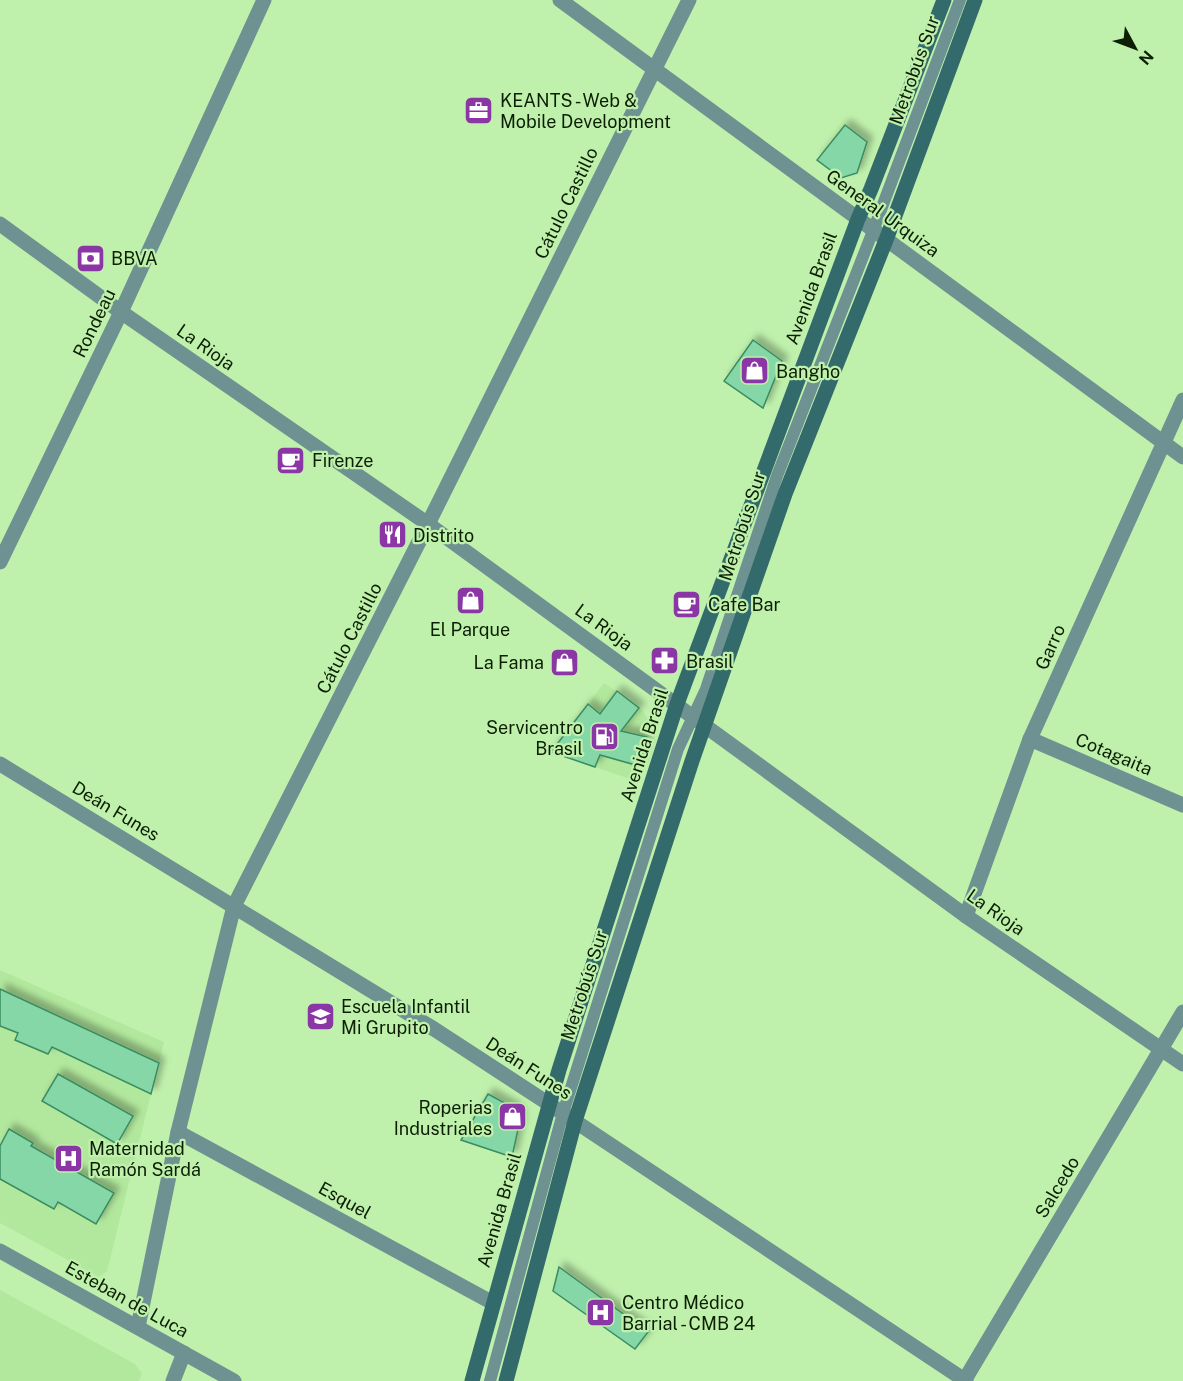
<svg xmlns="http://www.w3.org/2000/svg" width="1183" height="1381" font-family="'Public Sans',sans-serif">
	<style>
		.built { fill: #b2e89d }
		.building { fill: #86d7a7; stroke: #3a8c60; stroke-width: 1.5; filter: url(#shadow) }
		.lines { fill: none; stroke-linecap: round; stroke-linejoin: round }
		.lane { stroke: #6e9191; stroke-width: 12 }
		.street { stroke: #6e9191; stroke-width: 15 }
		.secondary { stroke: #336b6c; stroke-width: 15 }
		.labels { text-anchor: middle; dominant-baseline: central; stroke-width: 4.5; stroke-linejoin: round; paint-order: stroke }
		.street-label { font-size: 18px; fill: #0c1e04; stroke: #bff1ac }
		.poi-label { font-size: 18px; fill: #0c1e04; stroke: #bff1ac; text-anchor: start }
	</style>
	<defs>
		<filter id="shadow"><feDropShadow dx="5.5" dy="-5.5" stdDeviation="3" flood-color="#0004"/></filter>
	</defs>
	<rect width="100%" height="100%" fill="#bff1ac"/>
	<g class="built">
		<path d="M604 683 642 710 650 723 633 780 551 752Z"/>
		<path d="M0 970 164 1042 107 1271 99 1277 0 1223Z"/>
		<path d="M0 1290 135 1364 142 1374 139 1381H0Z"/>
	</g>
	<g class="building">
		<path d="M845 125 867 142 857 173 841 178 817 160Z"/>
		<path d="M753 340 782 361 763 408 724 381Z"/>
		<path d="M617 691 639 708 621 731 647 737 639 766 600 755 595 767 551 752 588 704 600 714Z"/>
		<path d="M0 989 159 1063 151 1094 52 1047 48 1054 15 1040 18 1033 0 1026Z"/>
		<path d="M58 1074 133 1116 117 1144 42 1101Z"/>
		<path d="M488 1094 514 1108 518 1113 520 1120 512 1157 461 1140Z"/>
		<path d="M9 1129 33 1143 31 1146 114 1193 96 1224 58 1202 54 1209 0 1179V1146Z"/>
		<path d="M559 1267 648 1332 635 1349 553 1291Z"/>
	</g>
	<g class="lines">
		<path class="lane" d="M490 1381 563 1113 678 749 706 689 777 476 873 231 960 0"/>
		<g class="street">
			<path d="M560 0 1183 457"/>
			<path d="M0 224 121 312 428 524 966 916 1183 1064"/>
			<path d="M0 562 121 312 264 0"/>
			<path d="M1030 739 1183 805"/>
			<path d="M0 764 434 1029 549 1104 966 1381"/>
			<path d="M966 916 1030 739 1183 400"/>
			<path d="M178 1132 493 1303"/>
			<path d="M0 1251 234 1381"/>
			<path d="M138 1327 178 1132 234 906 428 524 689 0"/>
			<path d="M173 1381 184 1353"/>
			<path d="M964 1381 1183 1012"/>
		</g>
		<g class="secondary">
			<path d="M472 1381 559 1070 677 704 858 219 871 189 944 0"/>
			<path d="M506 1381 575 1121 692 761 785 494 886 240 975 0"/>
		</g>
	</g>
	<defs>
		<symbol id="office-square" viewBox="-11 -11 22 22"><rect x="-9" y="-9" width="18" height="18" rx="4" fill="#8a36a4" stroke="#bff1ac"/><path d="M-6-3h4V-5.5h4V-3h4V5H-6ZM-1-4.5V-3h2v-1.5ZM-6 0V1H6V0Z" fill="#fff"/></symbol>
		<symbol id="bank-square" viewBox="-11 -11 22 22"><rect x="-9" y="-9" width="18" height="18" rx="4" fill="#8a36a4" stroke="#bff1ac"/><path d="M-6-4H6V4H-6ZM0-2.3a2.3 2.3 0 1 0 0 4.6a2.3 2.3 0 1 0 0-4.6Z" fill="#fff"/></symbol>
		<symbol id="shop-square" viewBox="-11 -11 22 22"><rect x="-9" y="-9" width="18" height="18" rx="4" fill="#8a36a4" stroke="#bff1ac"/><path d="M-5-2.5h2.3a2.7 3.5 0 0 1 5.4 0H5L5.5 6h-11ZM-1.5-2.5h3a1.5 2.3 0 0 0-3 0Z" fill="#fff"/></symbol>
		<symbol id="cafe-square" viewBox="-11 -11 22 22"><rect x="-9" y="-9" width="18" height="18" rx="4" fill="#8a36a4" stroke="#bff1ac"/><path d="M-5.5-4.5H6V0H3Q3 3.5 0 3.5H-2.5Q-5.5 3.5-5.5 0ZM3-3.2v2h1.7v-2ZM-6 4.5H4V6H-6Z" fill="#fff"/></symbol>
		<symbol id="restaurant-square" viewBox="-11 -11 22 22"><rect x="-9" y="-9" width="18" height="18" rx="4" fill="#8a36a4" stroke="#bff1ac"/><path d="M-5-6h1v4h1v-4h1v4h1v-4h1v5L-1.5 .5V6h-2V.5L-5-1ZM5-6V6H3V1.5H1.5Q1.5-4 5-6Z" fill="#fff"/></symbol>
		<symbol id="pharmacy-square" viewBox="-11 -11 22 22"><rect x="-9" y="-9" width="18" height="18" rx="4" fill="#8a36a4" stroke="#bff1ac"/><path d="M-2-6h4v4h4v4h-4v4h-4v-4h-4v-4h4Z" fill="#fff"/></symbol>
		<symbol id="fuel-square" viewBox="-11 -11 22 22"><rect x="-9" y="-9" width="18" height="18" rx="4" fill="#8a36a4" stroke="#bff1ac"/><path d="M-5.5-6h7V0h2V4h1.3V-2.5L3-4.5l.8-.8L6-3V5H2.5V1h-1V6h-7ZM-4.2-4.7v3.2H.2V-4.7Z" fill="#fff"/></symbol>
		<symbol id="school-square" viewBox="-11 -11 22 22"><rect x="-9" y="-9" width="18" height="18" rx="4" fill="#8a36a4" stroke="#bff1ac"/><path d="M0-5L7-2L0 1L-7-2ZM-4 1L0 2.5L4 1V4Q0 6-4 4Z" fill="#fff"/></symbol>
		<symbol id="hospital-square" viewBox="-11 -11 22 22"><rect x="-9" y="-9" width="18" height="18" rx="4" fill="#8a36a4" stroke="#bff1ac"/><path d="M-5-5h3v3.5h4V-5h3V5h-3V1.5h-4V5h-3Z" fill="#fff"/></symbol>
	</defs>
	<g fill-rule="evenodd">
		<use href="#office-square" x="462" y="94" width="33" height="33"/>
		<use href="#bank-square" x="74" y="242" width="33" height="33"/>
		<use href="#shop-square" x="738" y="354" width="33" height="33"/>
		<use href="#cafe-square" x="274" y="444" width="33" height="33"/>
		<use href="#restaurant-square" x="376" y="518" width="33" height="33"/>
		<use href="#shop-square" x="454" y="584" width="33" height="33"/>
		<use href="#cafe-square" x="670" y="588" width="33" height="33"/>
		<use href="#pharmacy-square" x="648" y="644" width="33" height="33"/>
		<use href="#shop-square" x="548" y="646" width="33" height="33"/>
		<use href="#fuel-square" x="588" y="720" width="33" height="33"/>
		<use href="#school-square" x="304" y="1000" width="33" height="33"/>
		<use href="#shop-square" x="496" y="1100" width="33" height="33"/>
		<use href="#hospital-square" x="52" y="1142" width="33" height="33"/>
		<use href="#hospital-square" x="584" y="1296" width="33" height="33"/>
	</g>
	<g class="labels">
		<g class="street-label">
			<text transform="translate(914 70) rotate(-70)">Metrobús Sur</text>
			<text transform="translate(566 203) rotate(-64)">Cátulo Castillo</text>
			<text transform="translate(883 213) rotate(36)">General Urquiza</text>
			<text transform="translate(811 288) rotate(-70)">Avenida Brasil</text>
			<text transform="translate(94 323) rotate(-64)">Rondeau</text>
			<text transform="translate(206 347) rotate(35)">La Rioja</text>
			<text transform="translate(742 526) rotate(-72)">Metrobús Sur</text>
			<text transform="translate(604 627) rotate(36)">La Rioja</text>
			<text transform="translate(349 638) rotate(-63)">Cátulo Castillo</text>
			<text transform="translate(1050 647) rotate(-66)">Garro</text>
			<text transform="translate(644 745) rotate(-72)">Avenida Brasil</text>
			<text transform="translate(1114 754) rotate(23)">Cotagaita</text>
			<text transform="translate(116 811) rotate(31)">Deán Funes</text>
			<text transform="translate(996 912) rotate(35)">La Rioja</text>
			<text transform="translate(584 985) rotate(-72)">Metrobús Sur</text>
			<text transform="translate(529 1068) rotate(33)">Deán Funes</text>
			<text transform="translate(1057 1187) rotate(-59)">Salcedo</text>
			<text transform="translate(345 1200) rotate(29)">Esquel</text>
			<text transform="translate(499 1210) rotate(-74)">Avenida Brasil</text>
			<text transform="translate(127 1299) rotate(29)">Esteban de Luca</text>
		</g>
		<g class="poi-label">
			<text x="500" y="100">KEANTS - Web &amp;<tspan x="500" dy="21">Mobile Development</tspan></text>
			<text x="111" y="258">BBVA</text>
			<text x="776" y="371">Bangho</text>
			<text x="312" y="460">Firenze</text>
			<text x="413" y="535">Distrito</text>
			<text x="708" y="604">Cafe Bar</text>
			<text x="470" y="629" text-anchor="middle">El Parque</text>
			<text x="686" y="661">Brasil</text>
			<text x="544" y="662" text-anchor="end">La Fama</text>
			<text x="583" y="727" text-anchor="end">Servicentro<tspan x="583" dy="21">Brasil</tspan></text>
			<text x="341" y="1006">Escuela Infantil<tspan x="341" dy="21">Mi Grupito</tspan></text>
			<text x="492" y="1107" text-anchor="end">Roperias<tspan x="492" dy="21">Industriales</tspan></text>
			<text x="89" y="1148">Maternidad<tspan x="89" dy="21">Ramón Sardá</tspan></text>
			<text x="622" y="1302">Centro Médico<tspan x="622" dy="21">Barrial - CMB 24</tspan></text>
		</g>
	</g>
	<g transform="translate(1135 48) rotate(131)" stroke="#bff1ac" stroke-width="4.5" paint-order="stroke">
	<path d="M0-4.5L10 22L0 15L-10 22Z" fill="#0c1e04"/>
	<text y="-9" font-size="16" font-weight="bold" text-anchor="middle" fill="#0c1e04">N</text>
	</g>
</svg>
